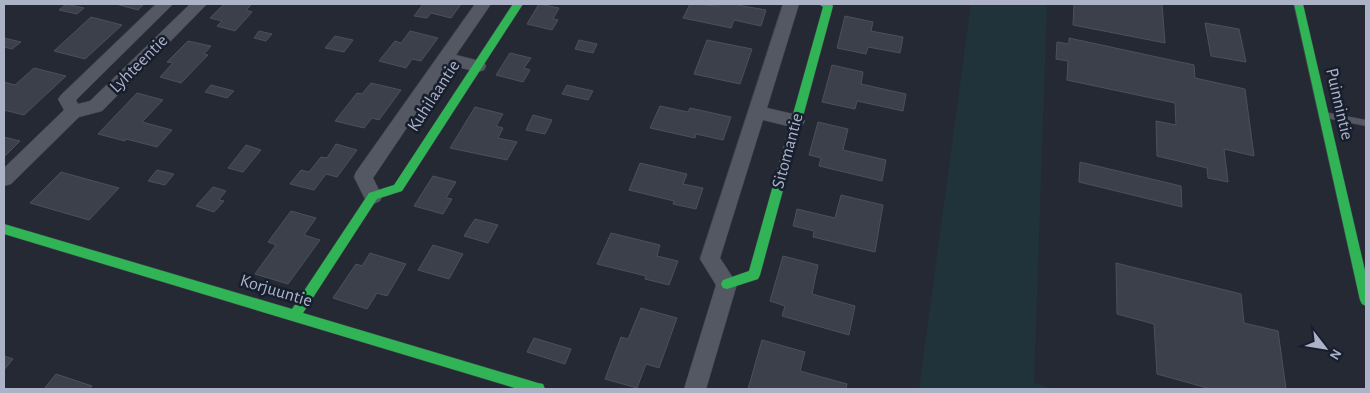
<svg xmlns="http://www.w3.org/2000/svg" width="1370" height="393" font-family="'Alegreya Sans',sans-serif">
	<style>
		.green { fill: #21333a }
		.building { fill: #3c404a; stroke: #4b505c }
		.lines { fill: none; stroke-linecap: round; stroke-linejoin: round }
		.lane-casing { stroke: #40444d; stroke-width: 1 }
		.street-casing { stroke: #40444d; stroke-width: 1 }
		.fast-casing { stroke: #40444d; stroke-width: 1 }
		.lane { fill: #545862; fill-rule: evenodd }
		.street { fill: #545862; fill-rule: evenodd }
		.fast { fill: #30b455; fill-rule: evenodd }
		.labels { text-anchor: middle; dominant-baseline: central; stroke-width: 5; stroke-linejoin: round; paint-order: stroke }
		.street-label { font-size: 18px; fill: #acb3c7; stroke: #171e2e }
	</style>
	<rect width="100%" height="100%" fill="#242934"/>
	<path class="green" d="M971 4H1047L1034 383 1053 389H919Z"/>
	<g class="building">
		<path d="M66 4 84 8 77 14 59 10Z"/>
		<path d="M116 4H144L138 10Z"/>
		<path d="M224 4H252L246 10 252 12 235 31 217 26 222 21 210 18Z"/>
		<path d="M423 4H461L451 18 431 13 427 18 414 16Z"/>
		<path d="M539 4 559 8 553 19 558 20 552 30 527 24Z"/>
		<path d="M690 4 719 6 720 4H732L766 10 761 26 734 20 731 28 683 18Z"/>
		<path d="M1074 4H1162L1165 43 1073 25Z"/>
		<path d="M845 16 873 22 871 31 903 37 900 53 868 47 866 54 837 48Z"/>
		<path d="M91 17 122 25 85 59 54 51Z"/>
		<path d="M1205 23 1239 29 1246 62 1211 56Z"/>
		<path d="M259 31 272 34 266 41 254 38Z"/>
		<path d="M410 31 438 38 421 61 412 59 406 68 379 61 395 41 401 43Z"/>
		<path d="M335 36 353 40 344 52 325 48Z"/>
		<path d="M4 38 21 42 12 49 4 47Z"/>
		<path d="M1069 38 1194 65 1195 78 1245 89 1254 156 1224 149 1228 182 1208 178 1207 168 1157 156 1156 121 1176 125 1175 103 1067 80 1068 61 1056 59 1057 42 1069 44Z"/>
		<path d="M579 40 597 44 593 53 575 49Z"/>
		<path d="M707 40 752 49 740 84 694 74Z"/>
		<path d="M188 41 211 46 204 54 208 55 181 83 160 77 173 63 167 62Z"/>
		<path d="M510 53 531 58 524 68 530 70 523 82 496 75Z"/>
		<path d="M832 65 863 72 861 84 906 94 903 111 857 101 855 109 822 102Z"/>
		<path d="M34 68 66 76 24 115 4 110V82L15 85Z"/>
		<path d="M371 83 401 90 379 120 372 118 364 128 335 121 357 93 362 94Z"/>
		<path d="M211 85 234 91 227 98 205 92Z"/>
		<path d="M567 85 593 91 588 100 562 94Z"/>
		<path d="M137 93 163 100 142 122 172 130 157 147 126 139 125 141 98 134Z"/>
		<path d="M660 106 688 112 690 108 731 117 723 140 696 134 695 138 650 128Z"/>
		<path d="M475 107 503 114 496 126 503 128 498 138 517 142 507 160 450 148Z"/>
		<path d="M533 115 552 120 545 134 526 130Z"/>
		<path d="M818 122 848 129 843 150 886 160 882 181 819 166 821 158 809 155Z"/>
		<path d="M4 137 20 141 4 157Z"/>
		<path d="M336 144 357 150 337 177 326 174 314 190 290 184 301 170 309 172 321 157 327 158Z"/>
		<path d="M246 145 261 150 243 172 228 168Z"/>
		<path d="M1080 162 1181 186 1182 207 1079 182Z"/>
		<path d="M640 163 687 174 683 184 703 188 696 209 673 204 674 201 629 190Z"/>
		<path d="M157 170 174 174 165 185 148 181Z"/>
		<path d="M61 172 119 188 89 220 30 203Z"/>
		<path d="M433 176 456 182 446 198 452 199 443 214 414 206Z"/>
		<path d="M213 187 226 191 219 200 224 201 214 212 196 206Z"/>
		<path d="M841 195 883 205 875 252 813 237 814 231 793 226 797 209 835 218Z"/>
		<path d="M291 211 316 218 304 235 320 240 288 284 255 274 276 245 268 242Z"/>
		<path d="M475 219 498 225 488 243 464 236Z"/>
		<path d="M611 233 660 245 657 256 678 261 669 285 645 279 646 276 597 264Z"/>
		<path d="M433 245 463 254 449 279 418 270Z"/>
		<path d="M370 253 406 264 387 296 377 293 367 309 333 298 356 264 362 266Z"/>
		<path d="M783 256 818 265 812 294 855 306 849 335 782 316 785 306 770 301Z"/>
		<path d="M1116 263 1241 294 1244 323 1278 331 1286 389H1211L1157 374 1154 324 1117 314Z"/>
		<path d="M641 308 677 318 659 368 646 364 637 388 605 379 621 337 628 339Z"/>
		<path d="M534 338 571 349 565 364 527 352Z"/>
		<path d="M762 340 805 352 800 371 847 384 846 389H748Z"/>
		<path d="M4 356 13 359 4 370Z"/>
		<path d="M56 374 92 386 89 389H44Z"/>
	</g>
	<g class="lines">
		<defs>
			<path id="lane" d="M1324 112 1366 120V126L1321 117 1319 115Z"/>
			<g id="street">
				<path d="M156 4H173L76 100 78 104 90 101 190 4H207L102 111 79 117 11 184 4 186V168L64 110 58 99 61 95Z"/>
				<path d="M475 4H491L456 55 484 62 486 66 484 70 478 72 449 65 373 178 382 196 380 201 373 204 366 201 354 177 356 172Z"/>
				<path d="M783 4H799L767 108 802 116 805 121 802 126 796 128 763 120 720 258 737 284 706 389H684L716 285 700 259Z"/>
			</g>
			<g id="fast">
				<path d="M513 4H523L402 191 377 199 303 313 538 383 543 384 545 389H518L4 234V224L292 309 369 193 394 185Z"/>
				<path d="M819 4H831L833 6 760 275 758 279 727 289 723 288 721 284 723 280 749 271 823 7Z"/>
				<path d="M1294 4H1303L1366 275V306L1362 304 1360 300Z"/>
			</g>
		</defs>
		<use href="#lane" class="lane-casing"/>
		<use href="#street" class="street-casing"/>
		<use href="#fast" class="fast-casing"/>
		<use href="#lane" class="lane"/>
		<use href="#street" class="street"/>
		<use href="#fast" class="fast"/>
	</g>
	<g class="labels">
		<g class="street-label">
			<text transform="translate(139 64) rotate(-45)">Lyhteentie</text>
			<text transform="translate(434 96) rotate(-57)">Kuhilaantie</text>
			<text transform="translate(1339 104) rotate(77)">Puinnintie</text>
			<text transform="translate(788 151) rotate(-75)">Sitomantie</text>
			<text transform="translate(276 291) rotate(17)">Korjuuntie</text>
		</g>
	</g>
	<rect width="1370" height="393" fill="none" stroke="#acb3c7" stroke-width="10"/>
	<g transform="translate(1325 348) rotate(121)" stroke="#171e2e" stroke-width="4" paint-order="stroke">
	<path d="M0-4L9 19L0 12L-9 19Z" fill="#acb3c7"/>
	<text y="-8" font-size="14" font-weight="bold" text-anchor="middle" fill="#acb3c7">N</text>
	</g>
</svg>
